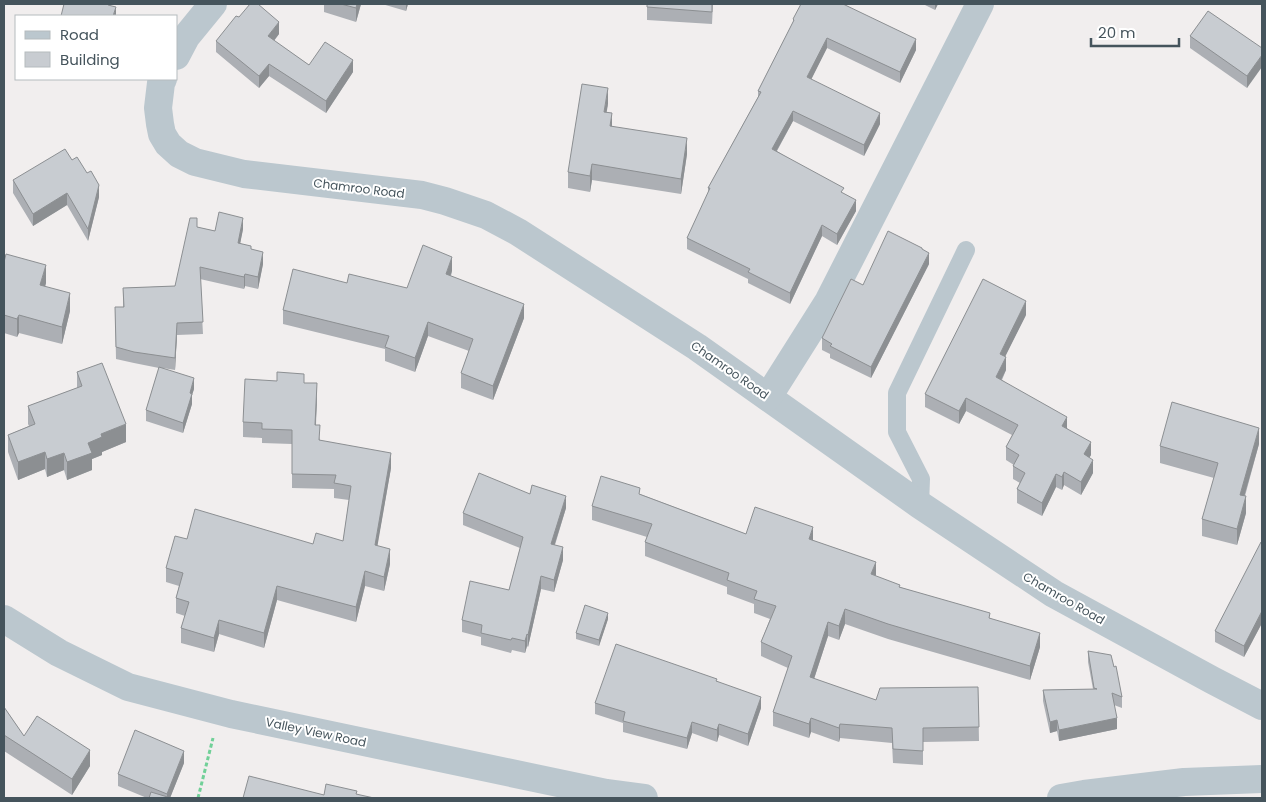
<svg xmlns="http://www.w3.org/2000/svg" width="1266" height="802" font-family="Poppins,sans-serif">
	<style>
		.lines { fill: none; stroke-linecap: round; stroke-linejoin: round }
		.path { stroke: #71d098; stroke-width: 3; stroke-dasharray: 4 2.5; stroke-linecap: butt }
		.lane { stroke: #bbc7ce; stroke-width: 18 }
		.street { stroke: #bbc7ce; stroke-width: 28 }
		.wall { fill: #acafb4 }
		.shaded-wall { fill: #8c8f92 }
		.building { fill: #c8ccd1; stroke: #8c8f92 }
		.labels { text-anchor: middle; dominant-baseline: central; stroke-width: 4; stroke-linejoin: round; paint-order: stroke }
		.street-label { font-size: 12px; fill: #45545c; stroke: #fff }
	</style>
	<rect width="100%" height="100%" fill="#f1eeee"/>
	<g class="lines">
		<path class="path" d="M198 798 213 738"/>
		<path class="lane" d="M920 505 921 479 897 432V393L966 250"/>
		<g class="street">
			<path d="M176 56 186 37 213 4"/>
			<path d="M163 79 161 83 158 108 160 124 162 134 168 144 179 154 195 162 244 174 422 195 445 201 486 215 518 232 697 347 920 505 1054 594 1212 680 1262 706"/>
			<path d="M768 397 828 302 980 4"/>
			<path d="M4 619 59 653 128 687 231 714 606 793 644 798"/>
			<path d="M1061 798 1084 794 1184 782 1262 779"/>
		</g>
	</g>
	<g class="wall">
		<path d="M324 4H361L356 22 324 12Z"/>
		<path d="M382 4H408L406 11Z"/>
		<path d="M713 4 712 24 647 20V7Z"/>
		<path d="M923 4H938L935 10Z"/>
		<path d="M847 6 916 50 900 83 827 48 811 79 880 124 864 156 793 121 777 151 844 194 856 211 837 245 822 236 790 304 748 283V279L687 249V238L708 194V188L758 97V91L793 22V19Z"/>
		<path d="M239 17 279 34 274 41 309 65 353 72 326 113 269 76 259 88 216 52V41Z"/>
		<path d="M1190 36 1262 48 1247 88 1190 48Z"/>
		<path d="M608 104 606 112 612 126 687 154 681 194 592 180 590 192 568 188V172Z"/>
		<path d="M72 160 99 197 88 241 67 205 33 226 13 193V180Z"/>
		<path d="M197 227 215 231 243 229 240 243 251 249 263 264 258 289 245 286 244 289 200 279 203 334 177 335 175 370 163 368 194 389 192 395V404L183 433 146 421V410L159 368 134 363 116 359 115 307H123V288L175 286Z"/>
		<path d="M922 250 929 264 871 378 830 358V354L822 350V338L863 285Z"/>
		<path d="M4 262 46 283 45 287 70 311 62 344 19 333 17 337 4 333Z"/>
		<path d="M452 271 451 276 524 318 493 400 461 388V373L469 351 428 336 415 372 385 361V349L283 324V310L347 283 407 288Z"/>
		<path d="M1026 315 1005 356 1006 370 1002 380 1067 428 1091 455 1089 457 1093 473 1081 495 1064 485 1062 490 1056 487 1042 516 1017 503V489L1020 483 1013 479V466L1014 465 1006 460V447L1012 435 966 411 959 424 925 407V394Z"/>
		<path d="M77 372 126 442 102 452V455L92 459V470L67 480 64 470 47 477 45 469 18 480 8 452V435L29 426 28 424V406L77 388Z"/>
		<path d="M304 383 317 398 316 425 320 440 391 468 377 546 390 564 384 591 365 586 356 622 277 600 264 648 219 634 214 652 181 643V628L185 616 176 613V598L179 586 166 582V568L187 539 313 544 343 541 349 500 334 498V489L292 488V444L262 443V438L243 437V422Z"/>
		<path d="M1259 444 1245 496 1246 513 1237 545 1202 536V519L1214 478 1160 463V446Z"/>
		<path d="M640 494 746 534 813 540 876 576 900 587 990 618 1040 647 1030 680 888 639 845 624 839 640 828 636 814 679 876 700 978 687 979 741 923 742V765L893 763 892 743 840 738 839 742 811 732 809 738 773 726V712L788 668 761 656V642L770 619 754 613V604L727 594V587L645 556V542L647 537 592 520V506Z"/>
		<path d="M566 508 555 545 563 560 554 592 541 589 528 647 527 646 525 653 512 650 511 653 481 645V637L462 632V620L509 590 520 548 463 525V513Z"/>
		<path d="M1262 542V623L1244 657 1215 642V631Z"/>
		<path d="M608 619 599 646 576 639V633Z"/>
		<path d="M1088 651 1114 667 1122 697V708L1114 705 1117 729 1059 741 1057 731 1050 733 1043 701V690L1093 689 1088 662Z"/>
		<path d="M717 681 761 708 748 746 719 735 717 742 692 733 687 749 623 732V723L595 714V703Z"/>
		<path d="M4 707 24 736 90 766 72 795 4 751Z"/>
		<path d="M184 763 170 798H171H147L118 786V774Z"/>
	</g>
	<g class="shaded-wall">
		<path d="M357 4H361L356 22V8Z"/>
		<path d="M406 4H408L406 11Z"/>
		<path d="M935 4H938L935 10Z"/>
		<path d="M116 7V16H113Z"/>
		<path d="M279 22V34L268 48V36Z"/>
		<path d="M827 38V48L807 88V77Z"/>
		<path d="M916 39V50L900 83V72Z"/>
		<path d="M1262 55V67L1247 88V76Z"/>
		<path d="M353 60V72L326 113V101Z"/>
		<path d="M269 64V76L259 88V76Z"/>
		<path d="M608 88V104L604 128V112Z"/>
		<path d="M793 111V121L772 159V149Z"/>
		<path d="M612 113V129L610 126Z"/>
		<path d="M880 113V124L864 156V145Z"/>
		<path d="M687 138V154L681 194V179Z"/>
		<path d="M592 164V180L590 192V176Z"/>
		<path d="M99 185V197L88 241V229Z"/>
		<path d="M67 193V205L33 226V214Z"/>
		<path d="M856 200V211L837 245V234Z"/>
		<path d="M243 218V229L238 255V243Z"/>
		<path d="M822 225V236L790 304V293Z"/>
		<path d="M263 252V264L258 289V277Z"/>
		<path d="M929 253V264L871 378V367Z"/>
		<path d="M452 257V271L446 288V274Z"/>
		<path d="M46 265V283L40 303V285Z"/>
		<path d="M245 274V286L244 289V277Z"/>
		<path d="M70 293V311L62 344V327Z"/>
		<path d="M1026 301V315L1000 367V354Z"/>
		<path d="M524 304V318L493 400V386Z"/>
		<path d="M19 315V333L17 337V319Z"/>
		<path d="M428 322V336L415 372V358Z"/>
		<path d="M177 323V335L175 370V358Z"/>
		<path d="M1006 357V370L996 390V377Z"/>
		<path d="M194 378V389L192 395V404L183 433V423L190 393Z"/>
		<path d="M317 383V398L315 439V425Z"/>
		<path d="M966 398V411L959 424V411Z"/>
		<path d="M1067 417V430L1062 426Z"/>
		<path d="M126 424V442L102 452V455L92 459V470L67 480V462L88 443 101 434Z"/>
		<path d="M1259 428V444L1240 511V495Z"/>
		<path d="M1091 442V455L1084 467V454Z"/>
		<path d="M45 452V469L18 480V462Z"/>
		<path d="M64 453V470L47 477V459Z"/>
		<path d="M391 453V468L375 560V545Z"/>
		<path d="M1093 460V473L1081 495V482Z"/>
		<path d="M1064 472V485L1062 490V477Z"/>
		<path d="M1056 474V487L1042 516V503Z"/>
		<path d="M566 496V508L551 556V544Z"/>
		<path d="M1246 496V513L1237 545V529Z"/>
		<path d="M813 527V541L809 539Z"/>
		<path d="M563 547V560L554 592V580Z"/>
		<path d="M390 549V564L384 591V577Z"/>
		<path d="M876 562V576L871 574Z"/>
		<path d="M365 571V586L356 622V607Z"/>
		<path d="M541 576V589L528 647V635Z"/>
		<path d="M277 586V600L264 648V633Z"/>
		<path d="M845 609V624L839 640V626Z"/>
		<path d="M1262 611V623L1244 657V646Z"/>
		<path d="M608 613V619L599 646V640Z"/>
		<path d="M219 620V634L214 652V638Z"/>
		<path d="M828 622V636L810 691V677Z"/>
		<path d="M1040 633V647L1030 680V666Z"/>
		<path d="M527 634V646L525 653V641Z"/>
		<path d="M761 697V708L748 746V734Z"/>
		<path d="M811 718V732L809 738V724Z"/>
		<path d="M1117 718V729L1059 741V730Z"/>
		<path d="M1057 720V731L1050 733V722Z"/>
		<path d="M692 722V733L687 749V738Z"/>
		<path d="M719 724V735L717 742V730Z"/>
		<path d="M840 724V738L839 742V728Z"/>
		<path d="M90 750V766L72 795V779Z"/>
		<path d="M184 751V763L170 798H167V794Z"/>
	</g>
	<g class="building">
		<path d="M64 4H108V5L116 7 113 16H61Z"/>
		<path d="M250 4H258L279 22 268 36 309 65 325 42 353 60 326 101 269 64 259 76 216 41 236 16 239 17Z"/>
		<path d="M341 4H357L356 8Z"/>
		<path d="M647 4H712V12L647 7Z"/>
		<path d="M801 4H843L916 39 900 72 827 38 807 77 880 113 864 145 793 111 772 149 844 188 841 192 856 200 837 234 822 225 790 293 748 272 750 269 687 238 710 188H708L761 92 758 91 794 20 793 19Z"/>
		<path d="M1208 11 1262 48V55L1247 76 1190 36Z"/>
		<path d="M582 84 608 88 604 112 612 113 610 126 687 138 681 179 592 164 590 176 568 172Z"/>
		<path d="M65 149 72 160 77 157 87 173 91 171 99 185 88 229 67 193 33 214 13 180Z"/>
		<path d="M219 212 243 218 238 243 251 246V249L263 252 258 277 245 274 244 277 200 267 203 322 177 323 175 358 134 352 116 347 115 307H124L123 288 175 286 190 218H197V227L215 231Z"/>
		<path d="M888 231 922 248V249L929 253 871 367 830 346 832 344 822 338 851 279 863 285Z"/>
		<path d="M423 245 452 257 446 274 524 304 493 386 461 373 473 339 428 322 415 358 385 347 389 336 283 310 293 269 347 283 349 274 407 288Z"/>
		<path d="M6 254 46 265 40 285 70 293 62 327 19 315 17 319 4 315V262Z"/>
		<path d="M983 279 1026 301 1000 354 1006 357 996 377 1067 417 1062 426 1091 442 1084 454 1093 460 1081 482 1064 472 1062 477 1056 474 1042 503 1017 489 1025 473 1013 466 1019 455 1006 447 1018 425 966 398 959 411 925 394Z"/>
		<path d="M102 363 126 424 101 434 102 437 88 443 92 453 67 462 64 453 47 459 45 452 18 462 8 435 35 424 28 406 82 386 77 372Z"/>
		<path d="M159 367 194 378 190 393 192 394 183 423 146 410Z"/>
		<path d="M277 372 304 374V383H317L315 425H320L319 440 391 453 375 545 390 549 384 577 365 571 356 607 277 586 264 633 219 620 214 638 181 628 189 602 176 598 183 573 166 568 175 536 187 539 195 509 313 544 316 533 343 541 351 486 334 483 336 475 292 474V430L262 429V423L243 422 245 379 277 381Z"/>
		<path d="M1172 402 1259 428 1240 495 1246 496 1237 529 1202 519 1218 463 1160 446Z"/>
		<path d="M479 473 530 494 532 485 566 496 551 544 563 547 554 580 541 576 528 635 527 634 525 641 512 638 511 640 481 633 482 625 462 620 470 581 509 590 523 537 463 513Z"/>
		<path d="M601 476 640 488 639 494 746 534 755 507 813 527 809 539 876 562 871 574 900 585 899 587 990 613 989 618 1040 633 1030 666 888 624 845 609 839 626 828 622 810 677 876 700 880 688 978 687 979 727 923 728V751L893 749 892 728 840 724 839 728 811 718 809 724 773 712 792 656 761 642 776 606 754 599 757 591 727 580 729 573 645 542 652 524 592 506Z"/>
		<path d="M1261 542H1262V612V611L1244 646 1215 631Z"/>
		<path d="M585 605 608 613 599 640 576 633Z"/>
		<path d="M616 644 717 679 716 681 761 697 748 734 719 724 717 730 692 722 687 738 623 721 625 712 595 703Z"/>
		<path d="M1088 651 1111 655 1114 667 1116 666 1122 697 1112 693 1117 718 1059 730 1057 720 1050 722 1043 690 1097 689 1094 688Z"/>
		<path d="M4 707 24 736 37 716 90 750 72 779 4 735Z"/>
		<path d="M135 730 184 751 167 794 118 774Z"/>
		<path d="M249 776 324 795 326 784 357 791 356 794 374 798H243Z"/>
		<path d="M151 792 171 798H149Z"/>
	</g>
	<g class="labels">
		<g class="street-label">
			<text transform="translate(359 188) rotate(7)">Chamroo Road</text>
			<text transform="translate(730 370) rotate(35)">Chamroo Road</text>
			<text transform="translate(1064 598) rotate(30)">Chamroo Road</text>
			<text transform="translate(316 732) rotate(12)">Valley View Road</text>
		</g>
	</g>
	<rect width="1266" height="802" fill="none" stroke="#45545c" stroke-width="10"/>
	<rect x="15" y="15" width="162" height="65" fill="#ffffff" stroke="#b5bbbe"/>
	<rect x="25" y="31" width="25" height="8" fill="#bbc7ce" stroke="#b5bbbe"/>
	<text x="60" y="40" font-size="15" fill="#45545c">Road</text>
	<rect x="25" y="52" width="25" height="15" fill="#c8ccd1" stroke="#b5bbbe"/>
	<text x="60" y="65" font-size="15" fill="#45545c">Building</text>
	<path d="M1091 38v8h88v-8" fill="none" stroke="#45545c" stroke-width="2.5"/>
	<text x="1098" y="38" font-size="15" fill="#45545c" stroke="#ffffff" stroke-width="4" paint-order="stroke">20 m</text>
</svg>
